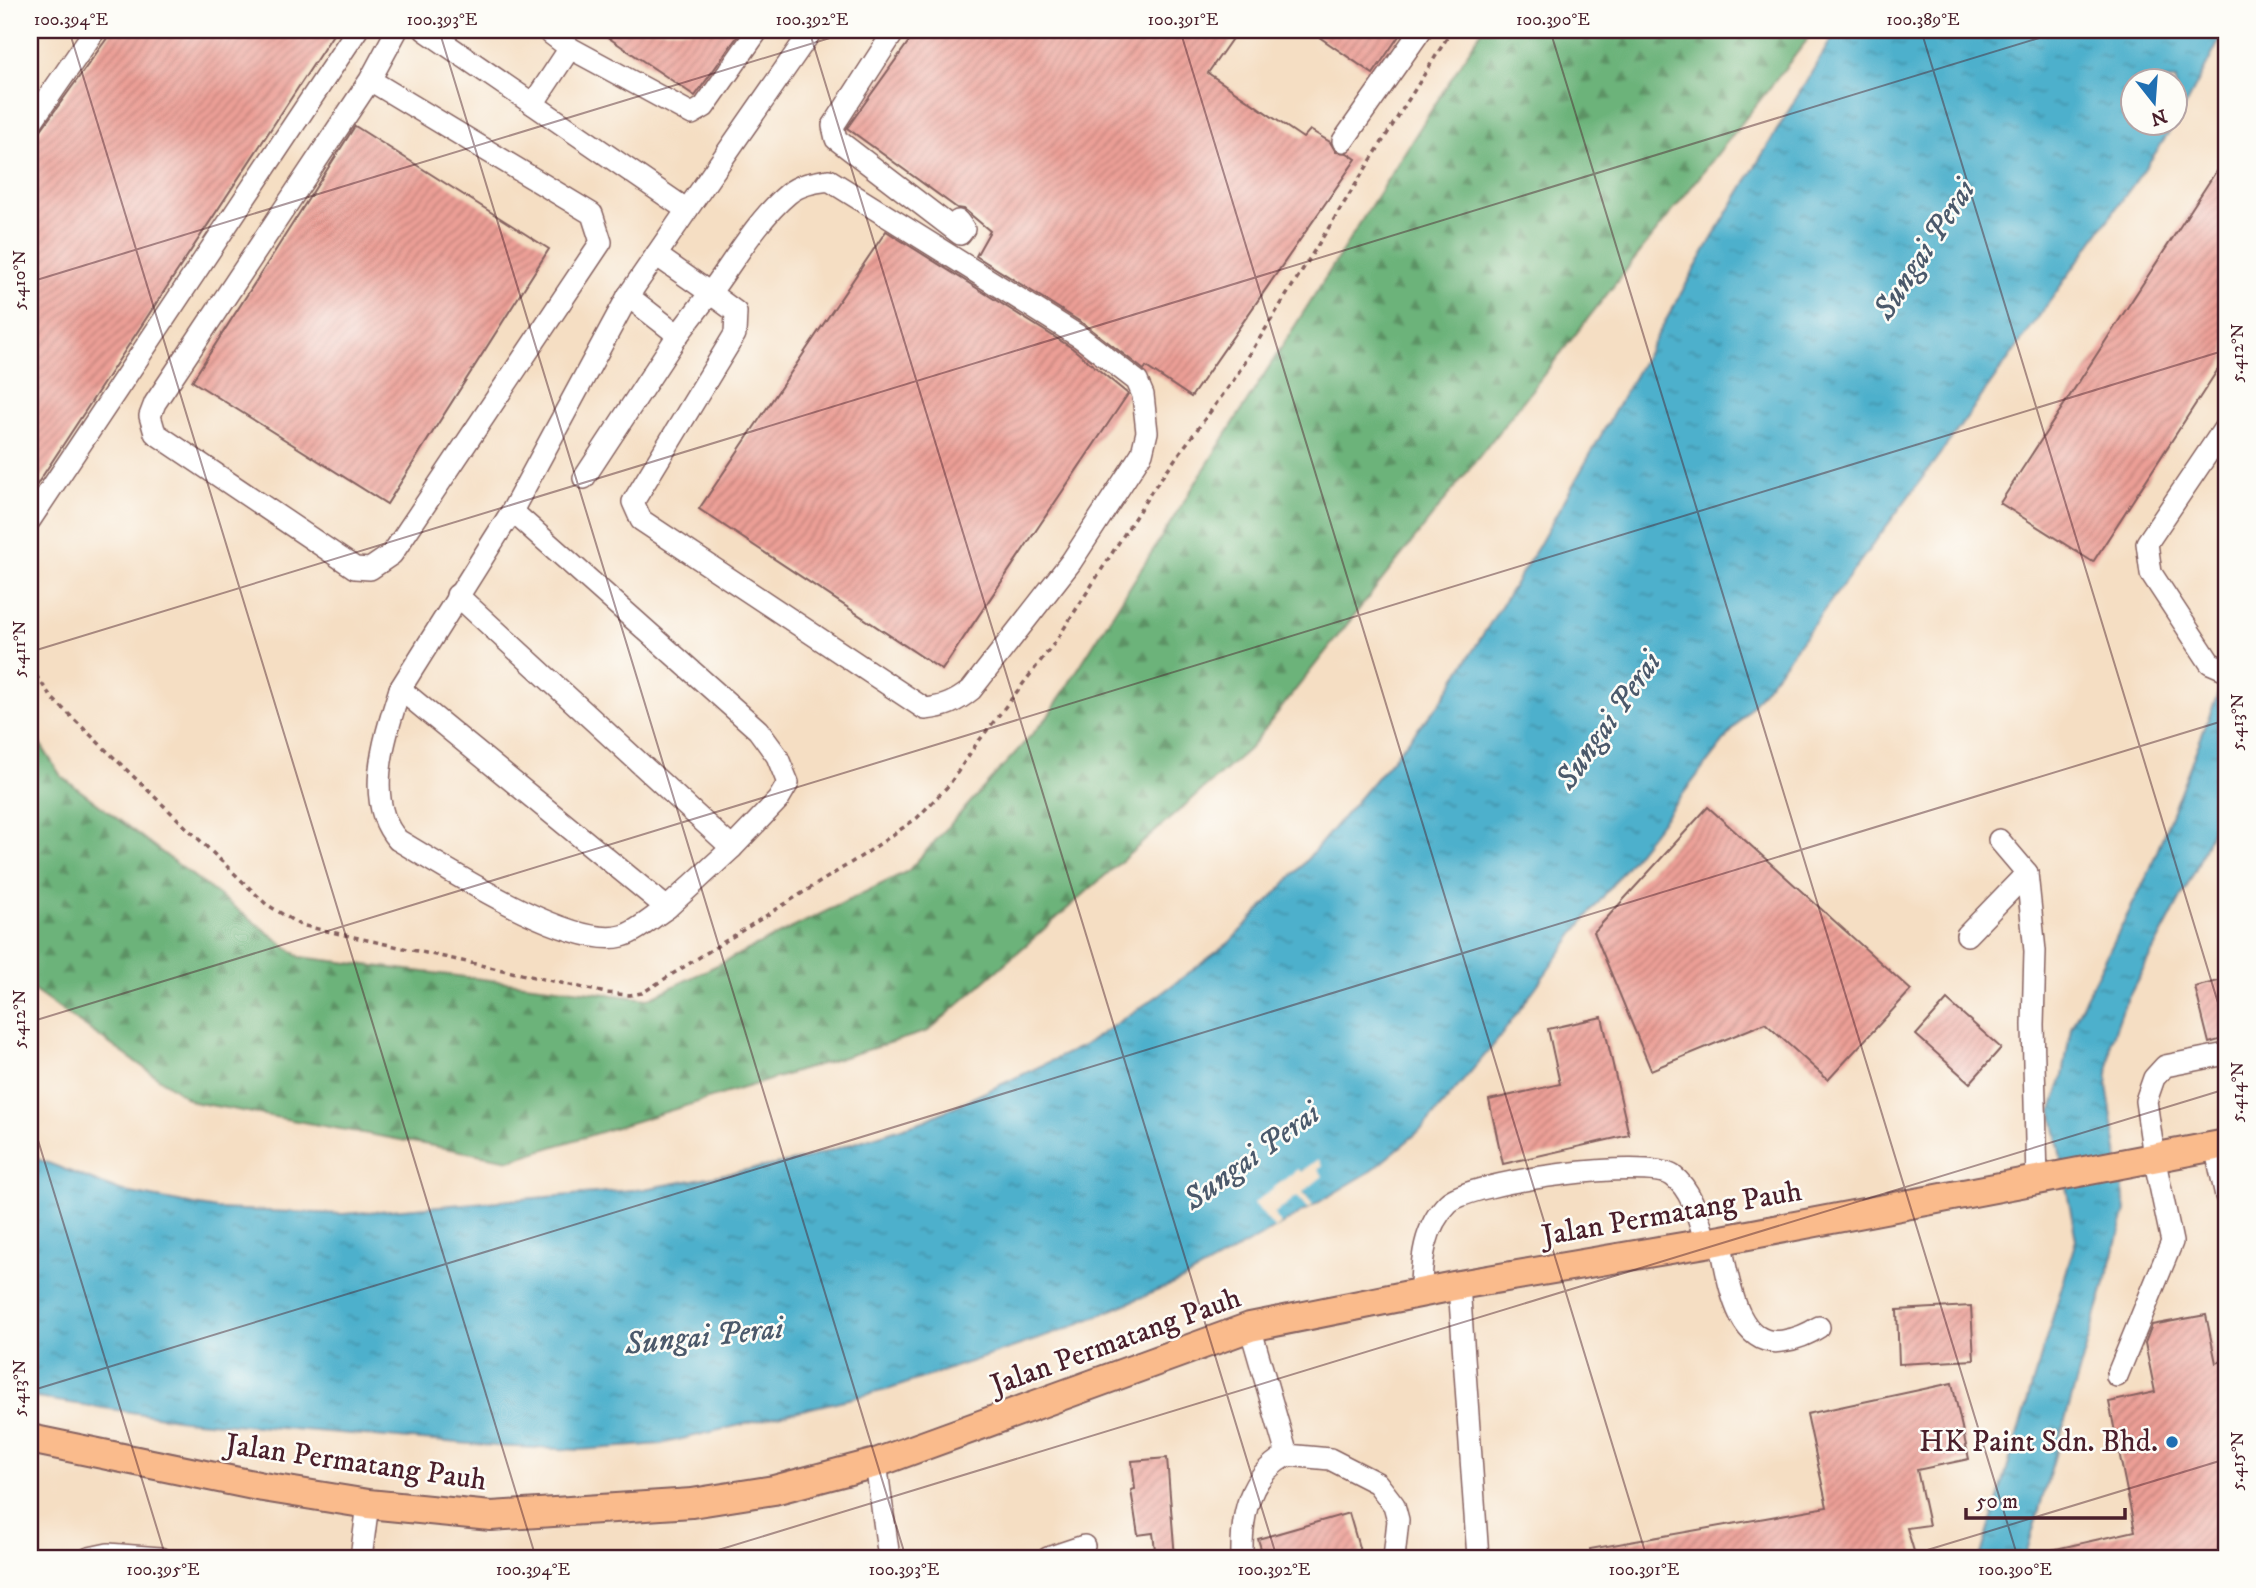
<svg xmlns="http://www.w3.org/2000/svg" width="2256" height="1588" font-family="'IM FELL DW Pica',serif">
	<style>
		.forest { fill: url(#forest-firs); stroke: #5b6952; stroke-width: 2 }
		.water { fill: url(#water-ripples); stroke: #4c687c; stroke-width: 2; fill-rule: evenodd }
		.pier { fill: #f5dec3 }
		.building { fill: url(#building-hatch) }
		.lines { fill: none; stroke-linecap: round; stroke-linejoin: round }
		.minor-casing { stroke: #866260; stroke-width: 24 }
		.major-casing { stroke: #866260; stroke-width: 32 }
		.path { stroke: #866260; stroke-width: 3.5; stroke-dasharray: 5 5; stroke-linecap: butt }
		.minor { stroke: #fff; stroke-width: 21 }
		.major { stroke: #fabb8c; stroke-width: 28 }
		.ticks { fill: none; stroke: #4a1f2b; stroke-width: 2; stroke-opacity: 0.45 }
		.poi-dot { fill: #1f6fb2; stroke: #fdfcf7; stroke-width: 2.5 }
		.labels { text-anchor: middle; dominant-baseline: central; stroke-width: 5; stroke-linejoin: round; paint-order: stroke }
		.street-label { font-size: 30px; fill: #4a1f2b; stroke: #fdfcf7 }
		.poi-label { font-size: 30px; fill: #4a1f2b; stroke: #fdfcf7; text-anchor: end }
		.water-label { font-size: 32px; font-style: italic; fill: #4b596b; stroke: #fdfcf7 }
		.neatline { fill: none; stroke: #4a1f2b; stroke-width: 2.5 }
		.ticks-label { font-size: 18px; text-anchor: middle; fill: #4a1f2b }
	</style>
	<defs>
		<pattern id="forest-firs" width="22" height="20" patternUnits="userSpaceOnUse" patternTransform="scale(1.75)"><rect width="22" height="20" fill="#6cb37a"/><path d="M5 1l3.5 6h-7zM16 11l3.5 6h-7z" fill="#5b9164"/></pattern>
		<pattern id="water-ripples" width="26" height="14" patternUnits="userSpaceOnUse" patternTransform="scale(1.75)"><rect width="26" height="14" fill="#4db0cc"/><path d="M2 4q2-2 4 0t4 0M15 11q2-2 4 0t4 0" fill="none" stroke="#428fa6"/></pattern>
		<pattern id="building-hatch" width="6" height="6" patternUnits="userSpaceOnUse" patternTransform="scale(1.75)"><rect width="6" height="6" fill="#ec9f96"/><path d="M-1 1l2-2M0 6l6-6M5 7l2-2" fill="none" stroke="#c1817b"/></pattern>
	</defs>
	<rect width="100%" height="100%" fill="#fdfcf7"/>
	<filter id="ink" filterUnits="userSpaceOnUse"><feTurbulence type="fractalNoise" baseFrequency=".0143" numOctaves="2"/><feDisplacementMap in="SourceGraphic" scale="14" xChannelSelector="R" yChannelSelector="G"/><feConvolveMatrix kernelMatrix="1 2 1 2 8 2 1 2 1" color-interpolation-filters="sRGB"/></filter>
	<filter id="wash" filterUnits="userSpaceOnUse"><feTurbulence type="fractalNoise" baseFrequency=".00686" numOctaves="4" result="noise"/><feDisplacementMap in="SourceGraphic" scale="28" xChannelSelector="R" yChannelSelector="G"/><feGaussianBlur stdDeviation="1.57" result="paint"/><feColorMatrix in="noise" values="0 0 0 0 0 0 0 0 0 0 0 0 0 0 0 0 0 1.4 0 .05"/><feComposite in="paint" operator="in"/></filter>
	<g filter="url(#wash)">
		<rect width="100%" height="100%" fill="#f5dec3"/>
		<path class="forest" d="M1482 30H1815L1249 749 928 1031 510 1160 193 1102 30 988V728L61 776 300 957 648 999 908 871 1047 718Z"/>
		<g class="water">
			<path d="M1837 30H2225L2182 113 2150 161 1949 442 1784 664 1574 934 1497 1041 1423 1128 1371 1171 1274 1229 1180 1281 1059 1332 890 1389 661 1444 580 1450 494 1446 183 1420 30 1397V1156L120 1191 216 1209 343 1214 644 1189 801 1160 926 1120 1083 1046 1162 993 1230 942 1298 870 1440 703 1538 547 1710 242ZM2134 80H2176V122H2134Z"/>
			<path d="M2226 673V794L2196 869 2124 1006 2111 1042 2107 1085 2126 1211 2025 1558H1980L2076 1240 2052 1110 2063 1076 2071 1027 2149 872Z"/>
		</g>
		<path class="pier" d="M1318 1159 1322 1165 1318 1169 1323 1176 1303 1192 1313 1205 1308 1209 1297 1196 1274 1214 1281 1224 1275 1229 1254 1203 1298 1169 1301 1172Z"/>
		<g id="blocks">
			<g class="building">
				<path d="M113 30H336L30 495V145Z"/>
				<path d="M597 30H742L695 96Z"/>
				<path d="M917 30H1238L1208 73 1303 138 1310 130 1330 142 1336 152 1347 153 1356 159 1191 397 1146 367 1144 370 1087 326 976 256 990 231 964 209 957 208 847 128Z"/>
				<path d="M1309 30H1403L1373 74Z"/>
				<path d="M355 126 549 249 387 504 192 381Z"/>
				<path d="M2226 156V357L2093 562 2000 503Z"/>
				<path d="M886 231 1072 348 1128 394 942 670 699 509Z"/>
				<path d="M1708 807 1911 990 1828 1080 1765 1023 1651 1070 1594 932Z"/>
				<path d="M2226 979V1038L2209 1043 2195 987Z"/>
				<path d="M1947 1000 2001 1048 1970 1083 1916 1035Z"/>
				<path d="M1602 1017 1629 1135 1503 1164 1489 1100 1560 1084 1548 1029Z"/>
				<path d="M1971 1306 1974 1360 1899 1364 1897 1310Z"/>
				<path d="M2206 1315 2216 1363 2226 1360V1558H2048L2047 1551 2135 1531 2109 1402 2155 1392 2145 1343 2152 1325Z"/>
				<path d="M1952 1383 1969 1459 1917 1470 1929 1525 1907 1528 1916 1558H1591L1590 1549 1827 1507 1807 1414Z"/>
				<path d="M1167 1458 1175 1558H1156L1153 1533 1138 1535 1131 1490 1135 1489 1132 1461Z"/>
				<path d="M1349 1513 1362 1558H1264L1258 1539Z"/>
			</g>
		</g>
	</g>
	<g filter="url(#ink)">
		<use href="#blocks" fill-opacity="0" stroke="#866260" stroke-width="2"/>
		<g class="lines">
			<defs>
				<g id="minor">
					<path d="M425 30 687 210 812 30"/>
					<path d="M895 30 837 120 833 126 836 139 960 234 964 229 958 221"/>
					<path d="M570 48 692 114 704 107 758 30"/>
					<path d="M370 80 592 214 601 242 392 554 370 569 355 568 155 433 150 416 155 403 370 80 397 30"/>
					<path d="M533 104 570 48 546 30"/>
					<path d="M30 124 95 30"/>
					<path d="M1343 141 1421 30"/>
					<path d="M628 296 678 335"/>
					<path d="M2226 426 2147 543 2151 573 2210 663 2226 670"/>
					<path d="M584 478 678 335 710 293 736 312 735 334 633 502 641 520 925 709C945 707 956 702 971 690L1071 562 1142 453 1147 432 1143 395 1137 381 1080 337 829 180C815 182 800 184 788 194 757 220 734 261 710 293L656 255"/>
					<path d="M30 520 357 30"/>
					<path d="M457 595 732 848 778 800 788 783 777 756 758 730 512 511"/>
					<path d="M400 689 667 908 732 848"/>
					<path d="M1999 840 2027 873 2035 951 2033 1025 2037 1179"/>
					<path d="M667 908C654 916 637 932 622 936 570 950 444 867 398 840 362 801 386 734 400 689L512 511 628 296 687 210"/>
					<path d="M1967 935 2027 873"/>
					<path d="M2215 1146 2226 1196"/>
					<path d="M1720 1240C1728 1273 1734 1349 1783 1341 1797 1339 1807 1335 1819 1327"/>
					<path d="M1459 1285 1478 1558"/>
					<path d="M1421 1293C1421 1260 1424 1227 1448 1203 1472 1181 1648 1158 1673 1176 1693 1191 1699 1221 1706 1243"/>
					<path d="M1250 1327 1287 1455 1330 1459 1377 1483 1394 1505 1398 1520 1394 1558"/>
					<path d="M2117 1376 2172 1242 2154 1157 2146 1101 2154 1078 2165 1066 2226 1054"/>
					<path d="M876 1463 889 1558"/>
					<path d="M89 1558 108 1554 160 1558"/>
					<path d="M361 1558 368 1504"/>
					<path d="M1048 1558 1084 1546"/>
					<path d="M1242 1558C1241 1516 1248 1476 1287 1455"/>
				</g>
				<path id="major" d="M30 1439 263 1487 368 1504 491 1516 692 1503 774 1490 876 1463 1250 1327 1459 1285 1706 1243 2226 1144"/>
			</defs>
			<use href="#minor" class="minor-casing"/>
			<use href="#major" class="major-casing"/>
			<path class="path" d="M30 667 52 698 266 904 300 925 606 993 629 995 642 993 865 854 917 818 949 785 975 746 1056 641 1153 489 1233 381 1452 30"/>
			<use href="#minor" class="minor"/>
			<use href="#major" class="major"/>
		</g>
	</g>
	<path class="ticks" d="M69 30 536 1558M439 30 906 1558M809 30 1277 1558M1180 30 1647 1558M1550 30 2018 1558M1921 30 2226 1029M30 282 856 30M30 652 2065 30M30 1022 2226 350M30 1114 166 1558M30 1391 2226 720M692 1558 2226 1089M1901 1558 2226 1459"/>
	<circle class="poi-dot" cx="2172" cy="1442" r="7"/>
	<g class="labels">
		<g class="street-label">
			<text transform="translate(1672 1214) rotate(-10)">Jalan Permatang Pauh</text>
			<text transform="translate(1116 1342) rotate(-20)">Jalan Permatang Pauh</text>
			<text transform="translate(356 1463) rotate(8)">Jalan Permatang Pauh</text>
		</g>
		<g class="poi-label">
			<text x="2158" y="1442">HK Paint Sdn. Bhd.</text>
		</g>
		<g class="water-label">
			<text transform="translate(1925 250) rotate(-57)">Sungai Perai</text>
			<text transform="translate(1609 721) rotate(-55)">Sungai Perai</text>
			<text transform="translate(1252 1157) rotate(-36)">Sungai Perai</text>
			<text transform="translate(704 1337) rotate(-6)">Sungai Perai</text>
		</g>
	</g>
	<rect width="2256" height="1588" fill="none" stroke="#fdfcf7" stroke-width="77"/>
	<g transform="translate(2154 102) rotate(163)"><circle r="33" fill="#fdfcf7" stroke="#b5a4a5" stroke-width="2"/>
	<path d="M0-5L12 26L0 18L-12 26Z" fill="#1f6fb2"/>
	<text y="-10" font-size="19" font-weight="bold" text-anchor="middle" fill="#4a1f2b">N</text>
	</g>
	<path d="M1966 1508v10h159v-10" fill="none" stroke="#4a1f2b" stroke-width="3.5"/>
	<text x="1976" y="1508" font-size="21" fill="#4a1f2b" stroke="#fdfcf7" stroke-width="5" paint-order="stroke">50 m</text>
	<rect x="38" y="38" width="2180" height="1512" class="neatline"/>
	<g class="ticks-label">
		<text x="71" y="25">100.394°E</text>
		<text x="442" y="25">100.393°E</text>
		<text x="812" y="25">100.392°E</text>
		<text x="1183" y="25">100.391°E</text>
		<text x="1553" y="25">100.390°E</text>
		<text x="1923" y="25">100.389°E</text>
		<text transform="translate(19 280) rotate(-90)" y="6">5.410°N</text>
		<text transform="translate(2237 353) rotate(-90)" y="6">5.412°N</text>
		<text transform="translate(19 649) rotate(-90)" y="6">5.411°N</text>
		<text transform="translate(2237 722) rotate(-90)" y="6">5.413°N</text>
		<text transform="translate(19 1019) rotate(-90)" y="6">5.412°N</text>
		<text transform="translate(2237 1092) rotate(-90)" y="6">5.414°N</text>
		<text transform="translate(19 1388) rotate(-90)" y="6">5.413°N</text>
		<text transform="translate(2237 1461) rotate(-90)" y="6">5.415°N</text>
		<text x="163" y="1575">100.395°E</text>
		<text x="533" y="1575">100.394°E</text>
		<text x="904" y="1575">100.393°E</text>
		<text x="1274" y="1575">100.392°E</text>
		<text x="1644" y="1575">100.391°E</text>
		<text x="2015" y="1575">100.390°E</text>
	</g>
</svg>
